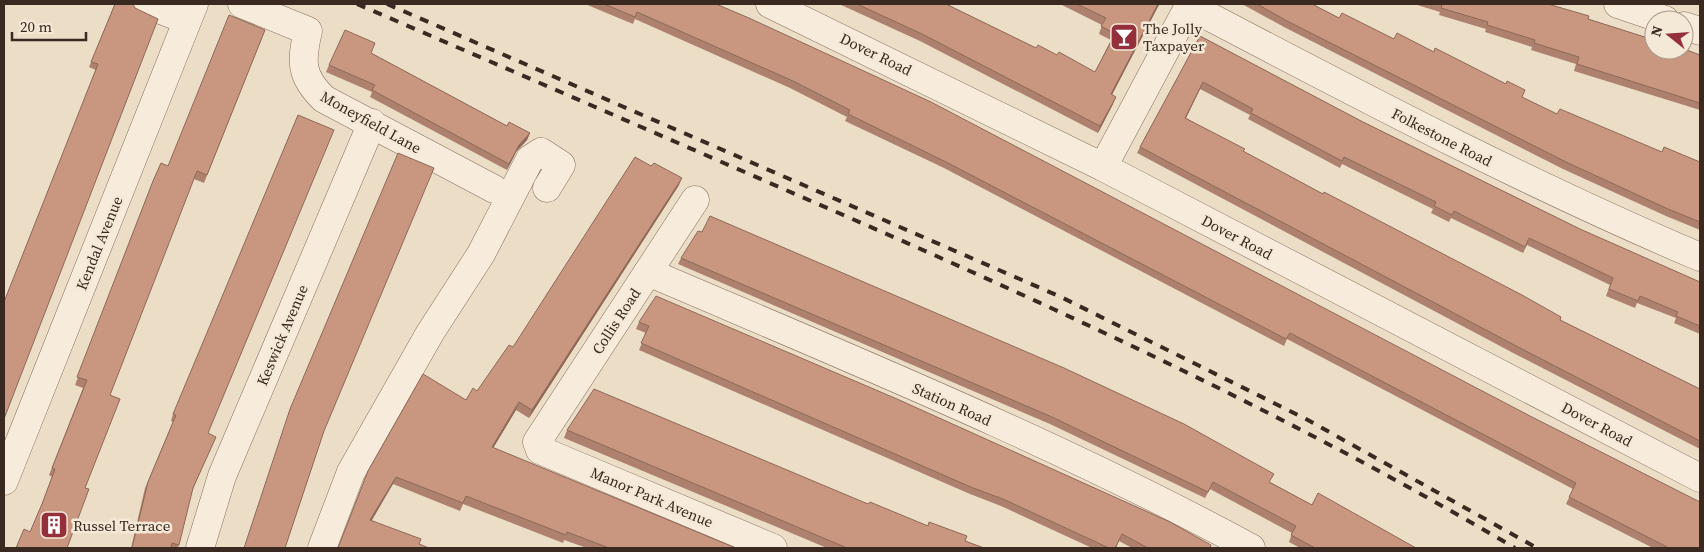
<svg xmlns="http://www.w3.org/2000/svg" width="1704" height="552" font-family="'Source Serif 4',serif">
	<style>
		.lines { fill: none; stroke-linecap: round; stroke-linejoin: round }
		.minor-casing { stroke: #876f5d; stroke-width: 29 }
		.minor { stroke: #f7ecdb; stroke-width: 28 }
		.rail { stroke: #392920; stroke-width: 4; stroke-dasharray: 9 9; stroke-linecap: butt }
		.wall { fill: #ad816d }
		.shaded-wall { fill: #8d6959 }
		.building { fill: #c9967f; stroke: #8d6959 }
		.labels { text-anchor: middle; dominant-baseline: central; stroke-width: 5; stroke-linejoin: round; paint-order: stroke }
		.poi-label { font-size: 15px; fill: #392920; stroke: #f4e8d7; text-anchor: start }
		.street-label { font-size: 15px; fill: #392920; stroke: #f4e8d7 }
	</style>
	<rect width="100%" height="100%" fill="#ecddc7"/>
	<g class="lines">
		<defs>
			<g id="minor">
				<path d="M145 4 187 20"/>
				<path d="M242 4 308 31C301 61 300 76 324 99L494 189"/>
				<path d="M770 4 1103 167 1700 478"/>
				<path d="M1618 4 1665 20"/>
				<path d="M1189 6C1357 94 1525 183 1700 257"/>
				<path d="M1684 26 1700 31"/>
				<path d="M1103 167 1190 4"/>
				<path d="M695 200 537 442 540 450 773 548"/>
				<path d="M648 272C851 359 1057 443 1251 548"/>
				<path d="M4 481 194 4"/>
				<path d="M200 548 222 476 372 123"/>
				<path d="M322 548 351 472 430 333 481 254 530 159 541 152 561 165 547 188"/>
			</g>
		</defs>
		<use href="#minor" class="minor-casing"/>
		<use href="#minor" class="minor"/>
		<g class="rail">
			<path d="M357 4C508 69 660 135 811 201 1051 305 1290 415 1515 548"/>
			<path d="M387 4 1061 297 1306 419 1537 548"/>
		</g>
	</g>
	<g class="wall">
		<path d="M115 4H133L96 70 89 67Z"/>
		<path d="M585 4H716L1700 548H1653L1566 504 1573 489 1287 339 1284 346 944 168 845 121 847 117 790 88 635 19 633 24Z"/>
		<path d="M839 4H946L1036 48 1057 55 1095 72 1111 40 1099 34 1102 25 1060 4H1159L1112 95 1113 104 1098 133 920 41Z"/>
		<path d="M1242 4H1312L1339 18 1394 39 1557 114 1662 152 1700 162V230L1666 216 1563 169 1284 27Z"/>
		<path d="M1414 4H1548L1588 19 1700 55V110L1574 71 1576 64 1531 50 1532 47 1485 32 1486 29 1439 15 1440 12Z"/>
		<path d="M265 30 204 183 194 179 30 532 42 504 52 477 49 475 83 388 75 385 153 181 168 166Z"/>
		<path d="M1200 36 1363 122 1580 229 1700 282V334L1674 323 1676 318 1637 303 1635 308 1606 296 1610 285 1527 245 1523 253 1451 218 1449 222 1431 213 1433 209 1342 164 1340 168 1248 119 1250 115 1200 89 1186 118 1244 152 1560 320 1700 389V449L1517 355 1137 153 1140 147Z"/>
		<path d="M371 53 507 126 530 133 527 140 516 152 507 170 370 97 372 92 326 72 329 65Z"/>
		<path d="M679 185 529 418 516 410 493 448 736 548H587L564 540 563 543 463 504 460 511 393 484 339 546 368 471 477 391 513 347Z"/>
		<path d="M681 258 1270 482 1312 505 1416 548H1300L1289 542 1292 533 1210 489 1205 498 1050 424 678 264Z"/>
		<path d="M639 322 1210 548H1132L1119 541 1116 548H1092L1001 506 970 494 639 350 646 333 636 329Z"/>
		<path d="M173 414 208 433 213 443 192 491 178 548H131L145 488 173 422 171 421Z"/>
		<path d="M567 430 868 504 984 548H827L564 438Z"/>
	</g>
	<g class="shaded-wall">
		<path d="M1158 4H1159V5L1108 102 1111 94Z"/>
		<path d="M1203 82 1200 89 1183 124 1185 118Z"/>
		<path d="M1116 97 1113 104 1098 133 1100 126Z"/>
		<path d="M530 133 527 140 516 152 507 170 509 164 519 145Z"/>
		<path d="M682 178 679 185 529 418 532 410Z"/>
		<path d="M519 402 516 410 489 455 492 447Z"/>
		<path d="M396 477 393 484 368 527 370 520Z"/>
	</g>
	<g class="building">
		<path d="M115 4H133L135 8 158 19 4 419V302L98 64 91 62Z"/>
		<path d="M604 4H716L749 18 931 102 1530 416 1700 502V548H1669L1569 497 1576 483 1290 333 1286 339 946 162 848 114 850 110 793 81 637 12 635 17Z"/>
		<path d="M857 4H946L1036 48 1038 45 1057 55 1059 52 1095 72 1115 34 1101 26 1106 18 1077 4H1158L1111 94 1116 97 1100 126 922 34Z"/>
		<path d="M1257 4H1312L1339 18 1342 13 1394 39 1397 33 1434 52 1435 48 1506 84 1507 81 1525 90 1522 97 1557 114 1560 109 1662 152 1664 147 1700 162V222L1668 209 1566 162 1287 21Z"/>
		<path d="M1439 4H1548L1589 16 1588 19 1654 40V50L1684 49 1700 55V103L1577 64 1579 57 1534 43 1535 40 1487 25 1488 22 1441 8 1442 5Z"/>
		<path d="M229 15 265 30 207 175 197 171 110 395 120 399 85 488 89 489 67 548H16L24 529 30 532 42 504 55 469 52 468 87 380 77 377 153 181 161 163 168 166Z"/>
		<path d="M345 30 375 43 371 53 507 126 509 122 530 133 519 145 509 164 372 90 375 85 329 65Z"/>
		<path d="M1200 36 1363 122 1580 229 1700 282V326L1676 316 1678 312 1640 296 1638 301 1609 289 1613 278 1529 238 1525 247 1454 211 1452 215 1434 206 1436 202 1344 157 1342 161 1251 113 1253 109 1203 82 1185 118 1245 149 1243 151 1323 194 1324 192 1522 295 1561 317 1560 320 1700 389V441L1520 348 1140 147Z"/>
		<path d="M298 115 334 130 208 433 216 437 193 488 179 545 172 543 171 548H132L148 482 176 415 173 414Z"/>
		<path d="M398 153 434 168 324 431 285 548H244L290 409Z"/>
		<path d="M635 157 651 166 654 163 682 178 532 410 519 402 492 447 736 548H609L567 532 566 535 466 496 463 503 396 477 370 520 421 539 419 544 429 548H338L368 471 423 374 466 400 473 388 477 391 509 345 513 347Z"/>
		<path d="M710 216 1064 368 1184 424 1274 474 1269 482 1312 505 1318 493 1416 548H1315L1291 535 1296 526 1213 482 1208 492 1052 417 681 258 698 231 702 232Z"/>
		<path d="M656 296 897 399 1170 522 1211 545 1210 548H1148L1122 534 1115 548H1109L1003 499 973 488 641 343 649 326 639 322Z"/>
		<path d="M594 389 868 504 870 502 928 526 929 522 967 536 965 541 984 548H847L567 430Z"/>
	</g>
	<defs>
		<symbol id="bar-square" viewBox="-11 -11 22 22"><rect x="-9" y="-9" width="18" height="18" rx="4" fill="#94303c" stroke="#f4e8d7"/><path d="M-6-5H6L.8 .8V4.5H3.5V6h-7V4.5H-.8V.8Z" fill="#fff"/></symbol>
		<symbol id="building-square" viewBox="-11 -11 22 22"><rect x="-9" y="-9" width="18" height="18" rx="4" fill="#94303c" stroke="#f4e8d7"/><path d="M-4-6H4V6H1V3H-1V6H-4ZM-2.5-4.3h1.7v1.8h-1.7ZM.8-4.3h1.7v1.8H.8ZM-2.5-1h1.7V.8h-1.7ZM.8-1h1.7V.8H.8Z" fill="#fff"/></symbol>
	</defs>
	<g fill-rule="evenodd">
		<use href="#bar-square" x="1108" y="21" width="32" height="32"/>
		<use href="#building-square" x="38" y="509" width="32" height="32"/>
	</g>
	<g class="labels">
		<g class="poi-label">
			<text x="1143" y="28">The Jolly<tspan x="1143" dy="17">Taxpayer</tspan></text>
			<text x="73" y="525">Russel Terrace</text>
		</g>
		<g class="street-label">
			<text transform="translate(876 54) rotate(26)">Dover Road</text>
			<text transform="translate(371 122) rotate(29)">Moneyfield Lane</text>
			<text transform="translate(1442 137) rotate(27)">Folkestone Road</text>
			<text transform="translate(1237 237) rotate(28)">Dover Road</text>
			<text transform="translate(99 243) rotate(-68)">Kendal Avenue</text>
			<text transform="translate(616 321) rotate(-57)">Collis Road</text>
			<text transform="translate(282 335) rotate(-67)">Keswick Avenue</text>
			<text transform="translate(952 404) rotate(24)">Station Road</text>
			<text transform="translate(1597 424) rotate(28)">Dover Road</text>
			<text transform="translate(652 497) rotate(23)">Manor Park Avenue</text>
		</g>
	</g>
	<rect width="1704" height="552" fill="none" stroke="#392920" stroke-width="10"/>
	<g transform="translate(1669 35) rotate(287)"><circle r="24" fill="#f4e8d7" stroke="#a99c8e"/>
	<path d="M0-4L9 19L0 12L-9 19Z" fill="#94303c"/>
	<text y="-8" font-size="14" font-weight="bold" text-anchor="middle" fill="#392920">N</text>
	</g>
	<path d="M12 32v8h74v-8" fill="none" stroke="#392920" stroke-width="2.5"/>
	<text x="20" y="32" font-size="15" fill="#392920" stroke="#f4e8d7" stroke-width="4" paint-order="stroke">20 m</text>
</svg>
